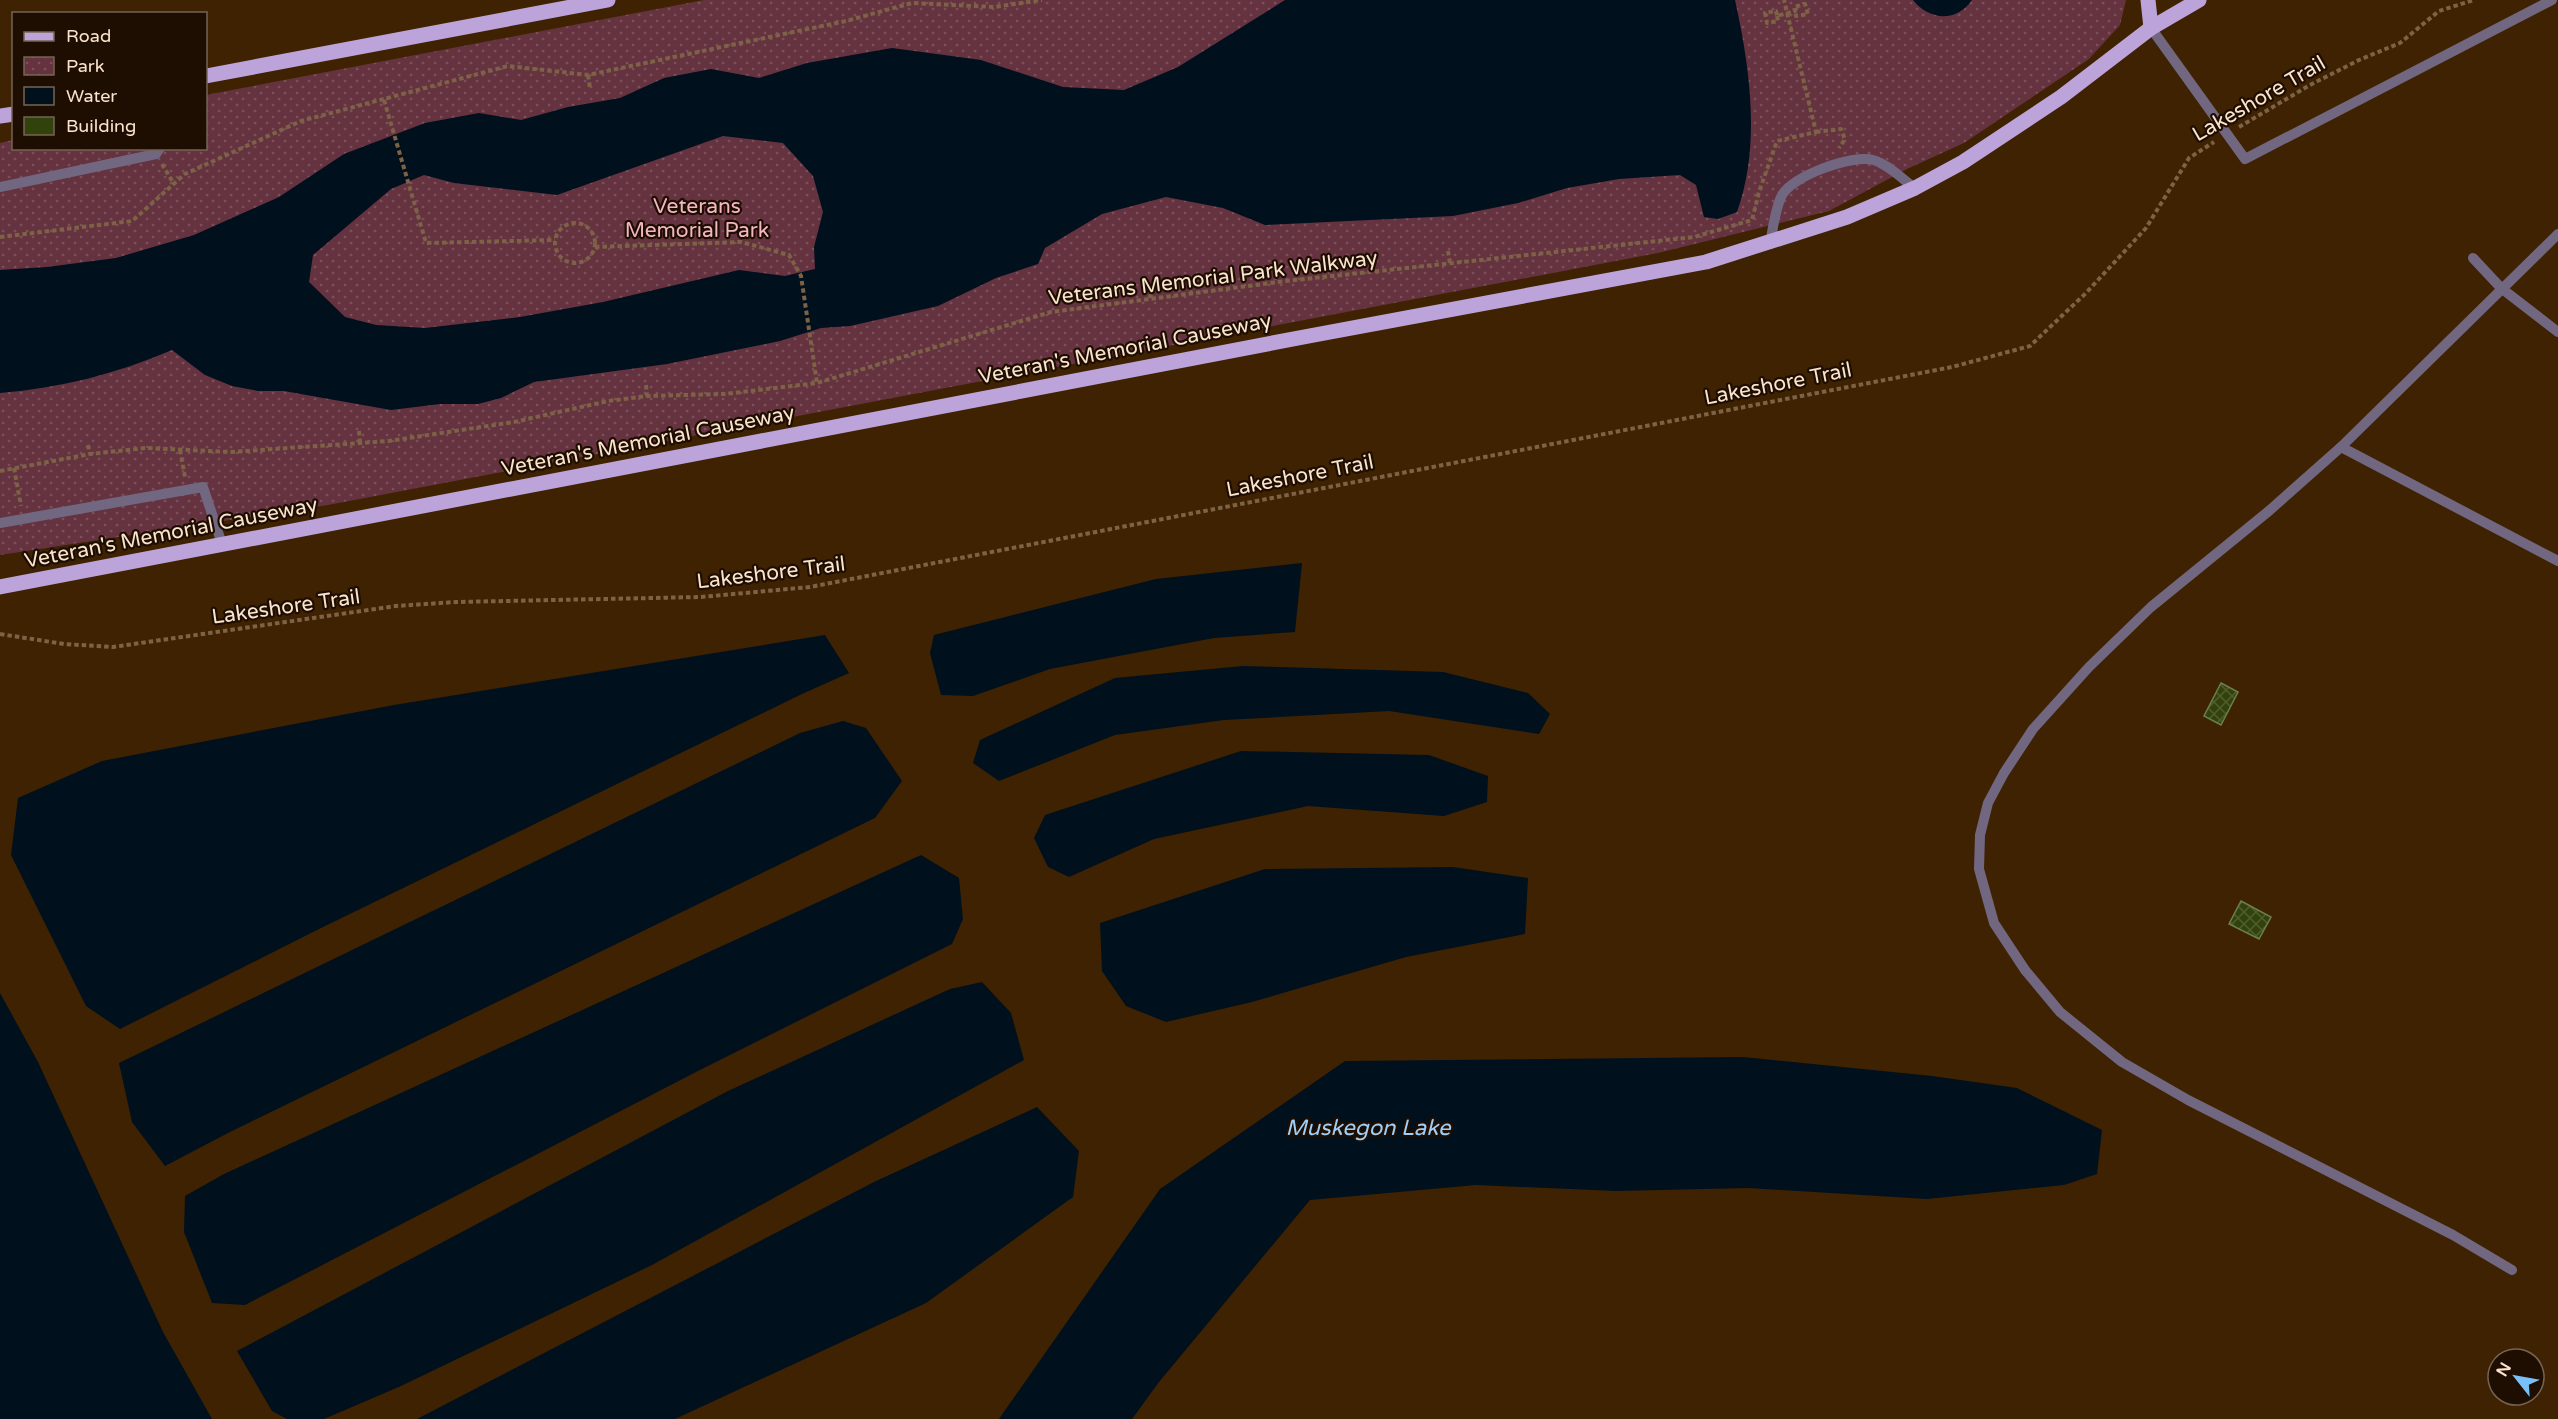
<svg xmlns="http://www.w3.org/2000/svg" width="2558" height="1419" font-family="'Varela Round',sans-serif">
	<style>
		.park { fill: url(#park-dots) }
		.water { fill: #01101d; fill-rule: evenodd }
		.building { fill: url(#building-cross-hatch); stroke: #6d7f4c; stroke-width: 1.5 }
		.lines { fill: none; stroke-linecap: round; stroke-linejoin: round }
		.path { stroke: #7d6245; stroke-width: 4; stroke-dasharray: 4.5 3; stroke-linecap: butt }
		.service { stroke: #726781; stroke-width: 10 }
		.primary { stroke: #bca4da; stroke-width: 15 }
		.labels { text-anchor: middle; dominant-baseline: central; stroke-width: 4.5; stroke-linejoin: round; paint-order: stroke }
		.street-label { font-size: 21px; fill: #fbe4ce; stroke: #1e0e01 }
		.park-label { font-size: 21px; fill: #f5b6c4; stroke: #1e0e01 }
		.water-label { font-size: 22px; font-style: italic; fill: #9fcef6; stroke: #1e0e01 }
	</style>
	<defs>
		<pattern id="park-dots" width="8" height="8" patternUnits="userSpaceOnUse" patternTransform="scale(1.5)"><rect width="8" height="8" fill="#653240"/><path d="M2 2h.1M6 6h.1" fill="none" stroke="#7c505a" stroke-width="1.8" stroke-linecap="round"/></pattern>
		<pattern id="building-cross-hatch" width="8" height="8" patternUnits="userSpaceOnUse" patternTransform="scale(1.5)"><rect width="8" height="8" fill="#32420d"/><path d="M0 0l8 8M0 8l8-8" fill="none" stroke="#515d2f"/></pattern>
	</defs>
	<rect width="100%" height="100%" fill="#3e2201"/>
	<path class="park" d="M704 0H2126L2120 25 2089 59 1964 143 1907 169 1829 211 1658 253 328 505 0 555V143L13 140 14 148H206V95Z"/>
	<g class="water">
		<path d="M1285 0H1735C1750 68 1761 145 1737 212L1718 219 1704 217 1696 185 1680 175 1619 179 1567 188 1518 203 1453 216 1265 225 1223 208 1166 197 1102 214 1045 248 1038 264 996 278 938 306 850 326 821 328 780 341 667 364 534 382 501 398 478 404H440L391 410 284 391H258L232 386 205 375 172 350C116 374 60 388 0 393V270L47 267 116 258 194 235 279 197 344 154 425 123 479 113 521 120 568 107 620 98 664 78 711 69 759 78 807 63 892 48 981 60 1063 87 1124 90 1178 67ZM723 136 783 143 813 176 823 212 814 247 815 269 785 276 739 270 603 302 520 317 425 328 376 325 345 317 309 282 313 255 391 189 424 175 454 183 557 195Z"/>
		<path d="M1913 0H1972C1956 23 1929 20 1913 0Z"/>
		<path d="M1302 563 1295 632 1214 638 1050 669 973 696 941 695 930 653 934 635 1156 579Z"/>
		<path d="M825 635 849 673 802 694 319 929 120 1029 86 1006 11 855 18 798 102 761 394 705Z"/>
		<path d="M1243 666 1443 672 1528 693 1550 714 1539 734 1389 711 1224 720 1115 735 999 781 973 763 980 740 1115 678Z"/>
		<path d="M843 721 866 728 902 781 875 818 230 1132 165 1166 132 1122 119 1063 800 733Z"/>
		<path d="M1241 751 1429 755 1488 776 1487 802 1444 816 1308 806 1154 839 1069 877 1048 867 1034 838 1045 815Z"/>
		<path d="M921 855 959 878 963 919 952 944 696 1072 245 1305 212 1303 184 1232 185 1196 224 1174Z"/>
		<path d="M1453 867 1528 878 1525 934 1406 957 1252 1002 1166 1022 1126 1006 1102 971 1100 923 1265 869Z"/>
		<path d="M982 982 1011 1013 1024 1060 652 1265 401 1386 324 1419H287L272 1411 237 1351 728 1091 950 989Z"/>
		<path d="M0 993 38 1062 163 1332 212 1419H0Z"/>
		<path d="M1743 1057 1932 1076 2017 1088 2102 1130 2097 1174 2064 1185 1927 1199 1748 1188 1616 1191 1476 1185 1310 1200 1159 1382 1132 1419H999L1160 1189 1345 1061Z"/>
		<path d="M1037 1107 1079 1151 1073 1197 926 1303 675 1419H417L874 1182Z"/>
	</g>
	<g class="building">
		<path d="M2221 683 2238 692 2221 725 2204 716Z"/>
		<path d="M2241 901 2271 917 2259 939 2229 924Z"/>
	</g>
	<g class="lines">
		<g class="path">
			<path d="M1777 16 1778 21 1767 23 1765 13 1776 11 1777 16 1795 11 1794 7 1805 4 1808 14 1796 16 1795 11"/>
			<path d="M588 75 590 88"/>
			<path d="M384 100 426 243 555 240"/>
			<path d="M2239 127 2310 85 2359 60 2400 43 2439 11 2474 0"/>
			<path d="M1816 132 1841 129 1845 139 1839 148"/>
			<path d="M162 164 174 184"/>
			<circle cx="575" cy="243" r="20"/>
			<path d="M0 237 132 221 185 174 301 121 508 66 588 75 846 21 912 3 994 7 1042 0"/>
			<path d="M595 247 741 242 789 255 801 276 817 383"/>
			<path d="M1448 251 1450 263"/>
			<path d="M1149 286 1151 298"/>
			<path d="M646 385 647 396"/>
			<path d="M359 431 360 444"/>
			<path d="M88 445 90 454"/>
			<path d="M180 450 185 477"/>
			<path d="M14 468 21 506"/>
			<path d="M0 471 90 454 146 448 231 452 389 441 514 422 608 401 647 396 725 394 817 383 1051 312 1286 281 1694 237 1752 220 1759 192 1777 141 1816 132 1784 0"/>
			<path d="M0 634 64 644 113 647 396 606 456 602 701 597 810 587 1952 367 2030 346 2086 293 2146 228 2189 158 2214 142"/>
		</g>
		<g class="service">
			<path d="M2151 28 2245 159 2552 0"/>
			<path d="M0 187 156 154 160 148"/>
			<path d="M1770 244C1773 228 1775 209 1782 195 1792 176 1853 154 1873 160 1888 164 1902 179 1915 188"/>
			<path d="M2473 258 2501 288 2558 332"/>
			<path d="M2341 447 2558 561"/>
			<path d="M0 523 203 487 222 544"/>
			<path d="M2512 1270 2453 1235 2188 1100 2122 1062 2060 1012 2025 970 1994 923 1979 869 1980 835 1988 803 2004 773 2033 729 2089 667 2151 607 2270 510 2341 447 2558 234"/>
		</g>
		<g class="primary">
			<path d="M2148 0 2151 28"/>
			<path d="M206 76 608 0"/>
			<path d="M0 116 14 114"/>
			<path d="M0 587 1309 336 1706 262 1847 217 1915 188 1963 162 2061 97 2151 28 2199 0"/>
		</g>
	</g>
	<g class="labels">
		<g class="street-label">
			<text transform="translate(2259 99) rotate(-30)">Lakeshore Trail</text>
			<text transform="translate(1213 278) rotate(-7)">Veterans Memorial Park Walkway</text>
			<text transform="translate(1125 349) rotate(-11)">Veteran's Memorial Causeway</text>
			<text transform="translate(1778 384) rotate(-11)">Lakeshore Trail</text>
			<text transform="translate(648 441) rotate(-11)">Veteran's Memorial Causeway</text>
			<text transform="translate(1300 476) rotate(-11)">Lakeshore Trail</text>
			<text transform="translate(171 533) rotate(-11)">Veteran's Memorial Causeway</text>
			<text transform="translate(771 573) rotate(-7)">Lakeshore Trail</text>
			<text transform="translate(286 607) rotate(-8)">Lakeshore Trail</text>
		</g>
		<g class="park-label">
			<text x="697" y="206">Veterans<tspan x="697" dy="24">Memorial Park</tspan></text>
		</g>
		<g class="water-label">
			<text x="1368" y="1128">Muskegon Lake</text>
		</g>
	</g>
	<rect x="12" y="12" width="195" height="138" fill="#1e0e01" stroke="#766453" stroke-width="1.5"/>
	<rect x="24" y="32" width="30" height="9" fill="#bca4da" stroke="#766453" stroke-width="1.5"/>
	<text x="66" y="42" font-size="18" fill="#fbe4ce">Road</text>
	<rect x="24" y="57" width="30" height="18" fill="url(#park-dots)" stroke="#766453" stroke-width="1.5"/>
	<text x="66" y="72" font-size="18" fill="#fbe4ce">Park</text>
	<rect x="24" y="87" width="30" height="18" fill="#01101d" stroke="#766453" stroke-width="1.5"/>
	<text x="66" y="102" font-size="18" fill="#fbe4ce">Water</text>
	<rect x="24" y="117" width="30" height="18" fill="#32420d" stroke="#766453" stroke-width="1.5"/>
	<text x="66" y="132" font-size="18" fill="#fbe4ce">Building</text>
	<g transform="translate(2516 1377) rotate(301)"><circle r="28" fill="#1e0e01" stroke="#766453" stroke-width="1.5"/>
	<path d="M0-4.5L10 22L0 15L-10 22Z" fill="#79bff8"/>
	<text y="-9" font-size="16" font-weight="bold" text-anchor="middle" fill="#fbe4ce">N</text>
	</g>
</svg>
